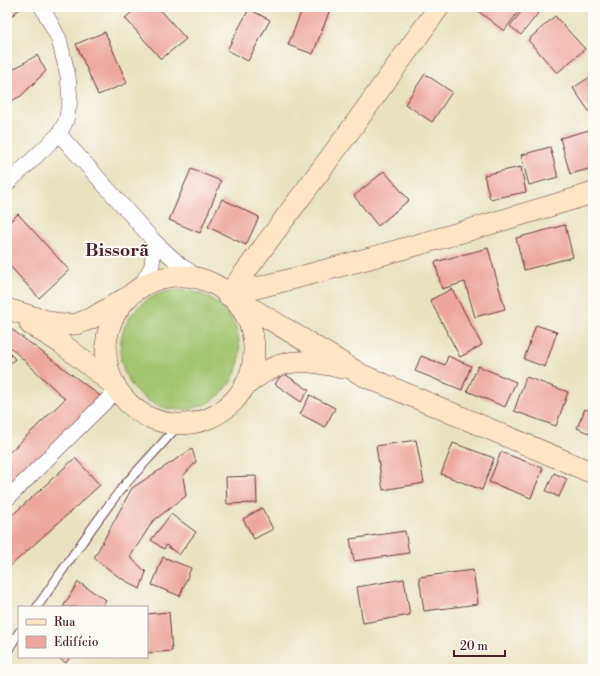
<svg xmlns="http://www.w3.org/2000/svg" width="600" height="676" font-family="'Libre Bodoni',serif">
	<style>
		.green { fill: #a1c56e; stroke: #76724c }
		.building { fill: #eda69d }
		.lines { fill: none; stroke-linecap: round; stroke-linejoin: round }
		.lane-casing { stroke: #623c42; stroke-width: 10 }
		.street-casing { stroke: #623c42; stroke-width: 16 }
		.secondary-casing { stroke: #623c42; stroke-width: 22 }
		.lane { stroke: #fff; stroke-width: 8 }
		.street { stroke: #fff; stroke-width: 15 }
		.secondary { stroke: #fde5c5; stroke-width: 21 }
		.labels { text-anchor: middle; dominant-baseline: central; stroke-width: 4; stroke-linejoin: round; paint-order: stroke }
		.district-label { font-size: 18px; font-weight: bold; fill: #4a1f2b; stroke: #fdfcf7 }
	</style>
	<rect width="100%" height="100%" fill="#fdfcf7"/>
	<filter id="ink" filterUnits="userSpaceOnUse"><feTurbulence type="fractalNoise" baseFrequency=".025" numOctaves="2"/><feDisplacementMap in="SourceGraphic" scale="8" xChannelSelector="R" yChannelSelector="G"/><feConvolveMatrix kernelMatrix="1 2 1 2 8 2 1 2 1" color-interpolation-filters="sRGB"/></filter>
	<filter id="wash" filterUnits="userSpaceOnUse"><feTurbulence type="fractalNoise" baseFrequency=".012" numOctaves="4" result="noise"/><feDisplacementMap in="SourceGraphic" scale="16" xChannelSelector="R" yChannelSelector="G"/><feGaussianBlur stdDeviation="0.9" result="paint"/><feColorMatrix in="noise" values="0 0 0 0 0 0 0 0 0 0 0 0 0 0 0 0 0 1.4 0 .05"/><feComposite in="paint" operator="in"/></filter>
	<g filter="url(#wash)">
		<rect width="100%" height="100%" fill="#e9e2c1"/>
		<circle class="green" cx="180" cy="350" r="60"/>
		<g id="blocks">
			<g class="building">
				<path d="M7 7H22L7 20Z"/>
				<path d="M138 7H158L186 39 161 59 125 18Z"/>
				<path d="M303 7H331L313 54 288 45Z"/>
				<path d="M473 7H522L504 31Z"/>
				<path d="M525 7H543L521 35 510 26Z"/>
				<path d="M249 9 270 20 248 61 227 50Z"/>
				<path d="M555 16 585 49 557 73 528 40Z"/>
				<path d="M105 32 127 83 98 95 76 44Z"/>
				<path d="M37 55 46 71 21 96 7 103V73Z"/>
				<path d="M425 74 452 92 432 122 405 104Z"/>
				<path d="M593 75V117L573 88Z"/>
				<path d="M593 129V168L570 174 560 138Z"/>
				<path d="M550 147 558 177 529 185 521 155Z"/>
				<path d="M521 167 526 192 490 199 484 175Z"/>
				<path d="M191 169 221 181 200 233 169 220Z"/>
				<path d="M384 171 409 200 378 226 354 196Z"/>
				<path d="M222 199 259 217 246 245 208 227Z"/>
				<path d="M18 214 69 270 39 298 7 263V224Z"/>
				<path d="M565 225 573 257 524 270 516 238Z"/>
				<path d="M488 248 505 309 475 317 465 282 442 289 435 262Z"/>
				<path d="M452 289 482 345 460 357 430 300Z"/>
				<path d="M536 325 557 332 545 367 524 359Z"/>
				<path d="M10 328 103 398 7 492V455L65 399 7 344V330Z"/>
				<path d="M7 351 15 359 7 366Z"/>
				<path d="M421 356 445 365 448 356 471 366 462 390 415 371Z"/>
				<path d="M478 366 516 382 505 407 467 391Z"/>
				<path d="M283 373 309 390 301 402 275 384Z"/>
				<path d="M526 377 568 392 556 426 514 411Z"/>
				<path d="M310 395 335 408 325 427 300 414Z"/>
				<path d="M585 409 593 413V435L577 428Z"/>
				<path d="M416 440 424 483 383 490 376 446Z"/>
				<path d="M453 443 494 458 482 490 441 474Z"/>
				<path d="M192 449 196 462 183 476 186 496 153 521 130 557 146 572 140 589 119 577 94 558 132 488Z"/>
				<path d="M501 452 543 468 531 498 489 482Z"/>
				<path d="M75 458 100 485 7 569V520Z"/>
				<path d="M554 473 567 479 559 497 546 491Z"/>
				<path d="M256 476 257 503 227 504 226 477Z"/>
				<path d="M262 508 273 529 254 539 243 519Z"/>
				<path d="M171 514 196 532 179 555 166 545 164 549 151 540Z"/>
				<path d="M405 531 409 553 354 561 350 539Z"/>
				<path d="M163 557 191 568 180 596 152 585Z"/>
				<path d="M473 570 478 604 424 611 419 577Z"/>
				<path d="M404 579 410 615 363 623 357 587Z"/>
				<path d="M78 582 106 600 101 607H63Z"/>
				<path d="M169 612 172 651 147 653V614Z"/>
				<path d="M57 657H70L66 663Z"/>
			</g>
		</g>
	</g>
	<g filter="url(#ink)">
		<use href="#blocks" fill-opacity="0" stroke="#623c42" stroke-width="1"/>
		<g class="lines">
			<defs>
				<g id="lane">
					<path d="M37 607C65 567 92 526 122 488 141 466 161 446 179 424"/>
					<path d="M7 652 19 632"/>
				</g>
				<g id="street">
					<path d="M59 134 154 241 180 265 204 281"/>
					<path d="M7 184 59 134 66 121 70 100 68 76 59 39 42 7"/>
					<path d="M139 289 152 266 154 241"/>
					<path d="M7 499 117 390"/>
				</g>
				<g id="secondary">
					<circle cx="180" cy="350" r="74"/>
					<path d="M228 295C351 265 472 230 593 193"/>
					<path d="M228 295 349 132 439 7"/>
					<path d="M236 299 362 375 593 473"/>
					<path d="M7 309 61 325 77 324 92 318 124 299"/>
					<path d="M30 324 61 343 114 385"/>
					<path d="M244 387C275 359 301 357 341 368"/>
				</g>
			</defs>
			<use href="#lane" class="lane-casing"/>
			<use href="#street" class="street-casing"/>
			<use href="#secondary" class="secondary-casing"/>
			<use href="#lane" class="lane"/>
			<use href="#street" class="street"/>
			<use href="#secondary" class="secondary"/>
		</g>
	</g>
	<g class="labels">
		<g class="district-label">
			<text x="117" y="250">Bissorã</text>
		</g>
	</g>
	<rect width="600" height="676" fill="none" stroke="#fdfcf7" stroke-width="24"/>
	<rect x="18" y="606" width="130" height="52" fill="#fdfcf7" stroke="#b5a4a5"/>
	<rect x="26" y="619" width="20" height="6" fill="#fde5c5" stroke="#b5a4a5"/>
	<text x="54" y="626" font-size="12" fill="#4a1f2b">Rua</text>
	<rect x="26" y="636" width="20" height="12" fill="#eda69d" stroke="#b5a4a5"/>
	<text x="54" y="646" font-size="12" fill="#4a1f2b">Edifício</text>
	<path d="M454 650v6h51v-6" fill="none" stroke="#4a1f2b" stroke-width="2"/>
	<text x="460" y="650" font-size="12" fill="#4a1f2b" stroke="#fdfcf7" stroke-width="3" paint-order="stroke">20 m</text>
</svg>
